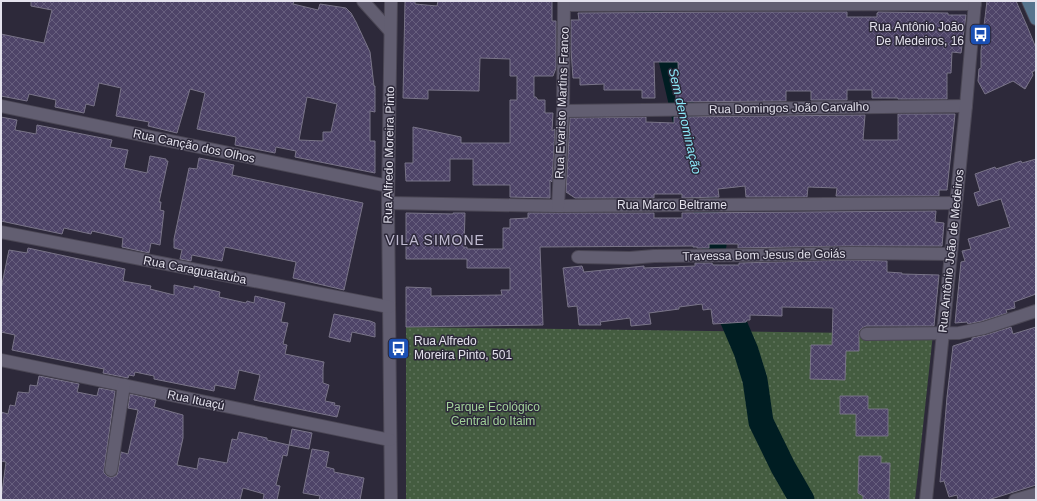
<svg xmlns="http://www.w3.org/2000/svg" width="1037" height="501" font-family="Arial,sans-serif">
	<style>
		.park { fill: url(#park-dots) }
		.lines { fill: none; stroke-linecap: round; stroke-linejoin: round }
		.river { stroke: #001d22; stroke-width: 25 }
		.building { fill: url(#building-cross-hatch); stroke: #797488; fill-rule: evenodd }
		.minor-casing { stroke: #4b4755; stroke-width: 14 }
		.tertiary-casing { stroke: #4b4755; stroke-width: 14 }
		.secondary-casing { stroke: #4b4755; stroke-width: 14 }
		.minor { stroke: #625e71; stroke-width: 12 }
		.tertiary { stroke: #625e71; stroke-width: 12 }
		.secondary { stroke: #56748e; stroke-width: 12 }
		.labels { text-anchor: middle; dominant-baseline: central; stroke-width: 3; stroke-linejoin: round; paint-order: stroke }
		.poi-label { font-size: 12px; fill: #e4e2ed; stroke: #2d293a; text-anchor: end }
		.street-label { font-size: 12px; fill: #e4e2ed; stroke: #2d293a }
		.park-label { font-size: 12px; fill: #a1d199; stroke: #2d293a }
		.water-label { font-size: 13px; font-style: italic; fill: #8ce9f9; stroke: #2d293a }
		.quarter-label { font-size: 14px; letter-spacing: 1px; fill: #c1bcd2; stroke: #2d293a }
	</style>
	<defs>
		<pattern id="park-dots" width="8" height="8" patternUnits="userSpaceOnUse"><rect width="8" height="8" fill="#445c40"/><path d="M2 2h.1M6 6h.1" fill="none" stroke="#5f735c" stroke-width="1.8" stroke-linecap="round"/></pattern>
		<pattern id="building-cross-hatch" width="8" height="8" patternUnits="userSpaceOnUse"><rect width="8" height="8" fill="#4e4468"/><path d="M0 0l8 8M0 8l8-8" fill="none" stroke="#675f7e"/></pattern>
	</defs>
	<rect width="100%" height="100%" fill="#2d293a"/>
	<path class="park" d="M406 327 933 334 915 500H406Z"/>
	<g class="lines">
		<g class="river">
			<path d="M644 1 671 59 714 245"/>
			<path d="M724 291 728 309 746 351 755 380 761 422 783 467 802 500"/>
		</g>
	</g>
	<g class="building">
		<path d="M31 1H294L293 4 318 10 320 4 346 8 351 13 356 22 370 52 374 86H375V112L370 111V141H375V173L295 157 296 151 276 147 275 153 235 145 236 137 197 129 205 93 190 89 177 133 148 126 149 122 116 116 121 88 99 83 94 106 86 104 84 113 55 107 56 100 29 94 27 101 1 96V34L44 43 52 10 31 6ZM307 97 337 104 331 132H323V141L299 140Z"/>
		<path d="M405 1H415V4L437 6 438 1H552V21H556V68L553 76H534V97H536L538 100H545V113H553L552 131 555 129 552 182 550 180V198L510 197V185H473V159H450V181H406L405 163H413V127L461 137V143H510V100H517V76H510V59L480 58 479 91 428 90V99L403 98Z"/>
		<path d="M987 1H1016L1027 26 1036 48V70L1032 72 1033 75 1025 89 1013 81 985 94 978 81 979 69 981 68V51Z"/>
		<path d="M745 12H847V17H877V13H878V12L948 13V15H966L961 53 952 52 951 73H947V99H898V98H872V90H847V100H811V91H786V101L676 102V90H679L678 62H654L655 98H642V90H604V84L580 85V78H573L571 50V20H579L578 13Z"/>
		<path d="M898 114H955L947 190H939V196H836L837 188 808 187 807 197H746L745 186 718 189 719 197 682 198V194H654V198H575L566 192 570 118 646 117V122L674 123V117L865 115 863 140H898Z"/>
		<path d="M1 117 17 120 15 130 36 134 37 125 112 140 110 147 128 150 124 168 147 173 150 156 166 159V161H168L159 202H161L160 210 164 211 160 245 151 243 149 253 122 247 123 238 92 231 91 234 64 228 62 234 1 221Z"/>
		<path d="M199 158 234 165 232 175 363 203 344 290 293 278 296 262 225 247 222 261 192 255 191 261 180 259 182 250 174 248V239L189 168 197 169Z"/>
		<path d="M1036 159V294L1014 302 1015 308 1006 310 1007 313 982 321 968 324 967 322 955 323 961 262 965 261 962 251 971 249 968 239 1010 227 1001 199 978 206 974 193 980 191 975 174 995 167 996 169 1021 161 1022 163Z"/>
		<path d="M936 211 935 222 944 223 942 246H850L738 248V244H709V248H697V247H693V246L540 247 543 325 406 327V287L431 288V296L502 295 501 290H510V268H467V259H406V213L453 214V213H465L464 247H467V249H503V228H510V219L528 218V213H654V218H682V213Z"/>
		<path d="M28 248 125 269 123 281 151 286 150 289 174 295V285L194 289V286L220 292 219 297 246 303 247 301 254 303 255 296 285 303 281 322 288 323 283 344 287 345 285 354 324 362 323 368V383L329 385 325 401 335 403 334 405 340 406 337 417 254 400 260 375 239 370 235 389 215 385 214 391 154 379V376L135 372 134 376 129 375 128 378 103 373 104 369 12 350 15 335 1 332V289L9 250 27 253Z"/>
		<path d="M850 260 887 261V272L902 273V274L939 275 934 326H866L862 328 859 331V351H846L845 380 810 379 811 345H832L833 308 782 307V316L750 315V320H747L746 322 713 324 711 309 703 310 702 304 679 307V309L649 313 651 324 631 326 630 318 600 322 601 325H579L577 306 568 307 563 268 582 266 584 272 644 266V268L695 266V263H712L713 265H739V263Z"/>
		<path d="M334 314 370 321 375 323V337L352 332 350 342 329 337Z"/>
		<path d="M1011 327 1013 334 1036 327V485L988 500H958L957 495 949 497 944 481 940 482 947 397 953 346 972 340V338L986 335Z"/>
		<path d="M39 376 79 384 77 392 97 396 99 388 115 391 104 469V473L107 476 110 477H113L117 475 118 471 121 452 128 454 138 410 128 408 130 394 156 400 154 407 183 415V438L177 465 197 469 199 458 227 463 232 439 237 440 239 432 267 438V440L289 445 287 456 283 455 276 485 280 486 277 500H263L264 494 243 488 240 500H1L6 462 1 461V412L8 414 10 405 15 406 18 392 29 393 30 385 37 386Z"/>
		<path d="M840 396H868V409H888V436H856V414H840Z"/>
		<path d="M292 429 312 433 309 449 289 445Z"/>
		<path d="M312 449 329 452 326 467 334 469V472L364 478 360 500H319L320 496 303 493Z"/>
		<path d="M859 456H881V463H890L889 500H863V496L858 493Z"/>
	</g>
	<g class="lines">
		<defs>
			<g id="minor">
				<path d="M363 1 390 31"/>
				<path d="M391 1 388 203 391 500"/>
				<path d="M564 5 975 4"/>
				<path d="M1 106 388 186"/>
				<path d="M563 111 966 106"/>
				<path d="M388 203 558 206 956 203"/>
				<path d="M558 206 563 111 564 1"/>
				<path d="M1 232 389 307"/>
				<path d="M578 257 630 258 654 256 767 255 850 253 951 254"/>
				<path d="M866 334 959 333 984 328 1036 311"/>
				<path d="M1 360 390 440"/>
				<path d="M111 470 124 385"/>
				<path d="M1015 500 1036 494"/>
			</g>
			<path id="tertiary" d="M926 500 966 106 975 1"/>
			<path id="secondary" d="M1028 1 1036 19"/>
		</defs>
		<use href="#minor" class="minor-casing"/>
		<use href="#tertiary" class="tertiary-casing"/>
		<use href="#secondary" class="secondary-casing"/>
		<use href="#minor" class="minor"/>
		<use href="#tertiary" class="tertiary"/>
		<use href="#secondary" class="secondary"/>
	</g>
	<defs>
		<symbol id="bus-square" viewBox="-11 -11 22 22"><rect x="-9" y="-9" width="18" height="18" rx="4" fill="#1a4fb4" stroke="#2d293a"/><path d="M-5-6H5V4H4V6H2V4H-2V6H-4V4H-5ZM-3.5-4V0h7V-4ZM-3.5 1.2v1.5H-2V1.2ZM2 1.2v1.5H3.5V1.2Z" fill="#fff"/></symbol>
	</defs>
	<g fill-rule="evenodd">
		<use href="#bus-square" x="968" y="22" width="25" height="25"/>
		<use href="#bus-square" x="386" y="336" width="25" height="25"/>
	</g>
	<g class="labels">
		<g class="poi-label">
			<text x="964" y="27">Rua Antônio João<tspan x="964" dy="14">De Medeiros, 16</tspan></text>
			<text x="414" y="341" text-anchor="start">Rua Alfredo<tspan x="414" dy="14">Moreira Pinto, 501</tspan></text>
		</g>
		<g class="street-label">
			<text transform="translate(562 103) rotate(-88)">Rua Evaristo Martins Franco</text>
			<text transform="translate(789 108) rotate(-1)">Rua Domingos João Carvalho</text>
			<text transform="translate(194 146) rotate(12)">Rua Canção dos Olhos</text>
			<text transform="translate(389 155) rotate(-89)">Rua Alfredo Moreira Pinto</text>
			<text x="672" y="205">Rua Marco Beltrame</text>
			<text transform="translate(951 251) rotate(-84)">Rua Antônio João de Medeiros</text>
			<text transform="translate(764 255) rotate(-1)">Travessa Bom Jesus de Goiás</text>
			<text transform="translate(195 270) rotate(11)">Rua Caraguatatuba</text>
			<text transform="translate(196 400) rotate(12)">Rua Ituaçú</text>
		</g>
		<g class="park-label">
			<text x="493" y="407">Parque Ecológico<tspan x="493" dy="14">Central do Itaim</tspan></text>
		</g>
		<g class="water-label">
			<text transform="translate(685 121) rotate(77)">Sem denominação</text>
		</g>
		<g class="quarter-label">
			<text x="435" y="240">VILA SIMONE</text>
		</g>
	</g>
	<rect width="1037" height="501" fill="none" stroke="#e4e2ed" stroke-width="4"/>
</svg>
